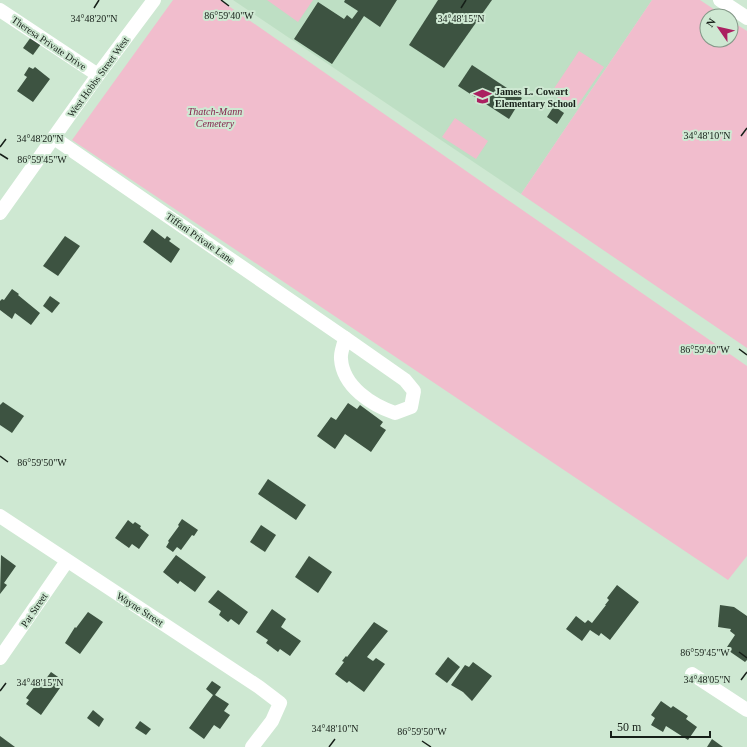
<svg xmlns="http://www.w3.org/2000/svg" width="747" height="747" font-family="'Times New Roman',serif">
	<style>
		.built { fill: #bedfc4 }
		.green { fill: #f1bdcd }
		.building { fill: #3d5341 }
		.lines { fill: none; stroke-linecap: round; stroke-linejoin: round }
		.minor { stroke: #fff; stroke-width: 14 }
		.ticks { fill: none; stroke: #161f18; stroke-width: 1.5 }
		.labels { text-anchor: middle; dominant-baseline: central; stroke-width: 4; stroke-linejoin: round; paint-order: stroke }
		.street-label { font-size: 10px; fill: #161f18; stroke: #cee8d2 }
		.poi-label { font-size: 10px; font-weight: bold; fill: #161f18; stroke: #cee8d2; text-anchor: start }
		.park-label { font-size: 10px; font-style: italic; fill: #83234c; stroke: #cee8d2 }
		.ticks-label { font-size: 10px; text-anchor: middle; fill: #161f18; stroke: #cee8d2; stroke-width: 4; stroke-linejoin: round; paint-order: stroke }
	</style>
	<rect width="100%" height="100%" fill="#cee8d2"/>
	<path class="built" d="M233 0H652L521 194Z"/>
	<g class="green">
		<path d="M173 0H220L747 366V556L728 580 72 140Z"/>
		<path d="M267 0H313L298 22Z"/>
		<path d="M652 0H700L724 16H707V40H731V21L747 31V348L521 194Z"/>
		<path d="M579 51 604 67 575 109 551 93Z"/>
		<path d="M455 118 488 141 476 159 442 137Z"/>
	</g>
	<g class="building">
		<path d="M345 0H397L380 27 364 16 332 64 294 39 318 2 344 19 347 15 352 19 358 11 344 2Z"/>
		<path d="M438 0H492L444 68 409 45Z"/>
		<path d="M31 37 41 44 33 55 23 48Z"/>
		<path d="M472 65 522 98 509 119 458 86Z"/>
		<path d="M29 67 33 69 35 67 50 79 33 102 17 91 27 77 24 75Z"/>
		<path d="M554 106 564 113 557 124 547 117Z"/>
		<path d="M152 229 165 239 167 236 171 239 169 241 180 249 171 263 143 242Z"/>
		<path d="M65 236 80 246 58 276 43 266Z"/>
		<path d="M12 289 19 294 18 295 40 313 31 325 15 313 12 319 0 310V301L2 299 4 300Z"/>
		<path d="M50 296 60 303 52 313 43 306Z"/>
		<path d="M3 402 24 416 12 433 0 425V405Z"/>
		<path d="M348 403 357 409 360 405 383 422 380 426 386 430 371 452 345 434 335 449 317 436 331 417 336 420Z"/>
		<path d="M268 479 306 505 296 520 258 494Z"/>
		<path d="M182 519 198 530 194 536 192 535 181 550 177 547 173 552 166 547 169 542 168 541 179 526 178 525Z"/>
		<path d="M128 520 133 524 135 522 141 526 140 528 149 535 139 549 132 544 129 548 115 538Z"/>
		<path d="M261 525 276 535 265 552 250 542Z"/>
		<path d="M1 555 16 566 4 583 7 585 0 594Z"/>
		<path d="M176 555 206 577 195 592 180 581 178 584 163 572Z"/>
		<path d="M309 556 332 572 318 593 295 577Z"/>
		<path d="M617 585 639 602 610 640 601 633 599 636 590 630 582 641 566 629 576 616 585 623 588 620 592 623 606 605H605L609 600 607 598Z"/>
		<path d="M218 590 248 612 239 625 231 619 228 622 219 615 221 611 208 602Z"/>
		<path d="M720 605 734 607 747 616V660L745 662 729 651 731 650 727 647 735 635 730 631 731 629 718 627Z"/>
		<path d="M272 609 286 619 281 627 301 641 290 656 280 649 278 652 266 643 268 640 256 632Z"/>
		<path d="M88 612 103 622 80 654 65 643 75 627 76 628Z"/>
		<path d="M374 622 388 631 367 657 373 661 376 658 385 664 364 692 349 681 347 683 335 674 344 662 342 661 346 656 347 657Z"/>
		<path d="M448 657 460 667 447 683 435 674Z"/>
		<path d="M473 662 492 676 472 701 463 692 451 685 465 665 469 667Z"/>
		<path d="M51 672 61 679 57 685 60 688 41 715 26 704 29 700 26 698 35 686 37 688 40 683 42 684Z"/>
		<path d="M212 681 221 687 215 695 229 704 224 711 230 715 220 729 214 725 204 739 189 728 213 695 206 689Z"/>
		<path d="M661 701 671 708 673 706 688 716 686 719 697 727 688 740 666 726 663 732 651 725 655 718 651 715Z"/>
		<path d="M93 710 104 719 99 727 87 718Z"/>
		<path d="M140 721 151 729 146 735 135 728Z"/>
		<path d="M0 736 15 747H0Z"/>
		<path d="M712 739 723 747H707Z"/>
	</g>
	<g class="lines">
		<g class="minor">
			<path d="M720 0 747 18"/>
			<path d="M0 10 98 75"/>
			<path d="M54 138 345 338"/>
			<path d="M0 213 98 75 154 0"/>
			<path d="M345 338 405 380 414 391 411 407 395 413C372 405 343 387 341 359 340 353 344 345 345 338Z"/>
			<path d="M0 516 259 687 280 703 272 721 252 747"/>
			<path d="M0 658 67 561"/>
			<path d="M692 674 747 710"/>
		</g>
	</g>
	<path class="ticks" d="M221 0 229 6M94 8 99 0M461 8 466 0M741 136 747 128M0 147 6 139M0 154 8 159M739 349 747 355M0 456 8 462M739 652 747 658M741 680 747 672M0 691 6 683M422 741 431 747M329 747 335 739"/>
	<defs>
		<symbol id="school-bare" viewBox="-9 -9 18 18"><path d="M0-5L7-2L0 1L-7-2ZM-4 1L0 2.5L4 1V4Q0 6-4 4Z" fill="#ab2061" stroke="#cee8d2" stroke-width="2.5" paint-order="stroke"/></symbol>
	</defs>
	<g fill-rule="evenodd">
		<use href="#school-bare" x="470" y="84" width="25" height="25"/>
	</g>
	<g class="labels">
		<g class="street-label">
			<text transform="translate(49 43) rotate(34)">Theresa Private Drive</text>
			<text transform="translate(98 77) rotate(-54)">West Hobbs Street West</text>
			<text transform="translate(200 238) rotate(35)">Tiffani Private Lane</text>
			<text transform="translate(140 609) rotate(33)">Wayne Street</text>
			<text transform="translate(34 610) rotate(-56)">Pat Street</text>
		</g>
		<g class="poi-label">
			<text x="495" y="91">James L. Cowart<tspan x="495" dy="12">Elementary School</tspan></text>
		</g>
		<g class="park-label">
			<text x="215" y="111">Thatch-Mann<tspan x="215" dy="12">Cemetery</tspan></text>
		</g>
	</g>
	<g class="ticks-label">
		<text x="229" y="19">86°59'40"W</text>
		<text x="94" y="22">34°48'20"N</text>
		<text x="461" y="22">34°48'15"N</text>
		<text x="707" y="139">34°48'10"N</text>
		<text x="40" y="142">34°48'20"N</text>
		<text x="42" y="163">86°59'45"W</text>
		<text x="705" y="353">86°59'40"W</text>
		<text x="42" y="466">86°59'50"W</text>
		<text x="705" y="656">86°59'45"W</text>
		<text x="707" y="683">34°48'05"N</text>
		<text x="40" y="686">34°48'15"N</text>
		<text x="335" y="732">34°48'10"N</text>
		<text x="422" y="735">86°59'50"W</text>
	</g>
	<g transform="translate(719 28) rotate(304)"><circle r="19" fill="#cee8d2" stroke="#849888"/>
	<path d="M0-3L7 15L0 10L-7 15Z" fill="#ab2061"/>
	<text y="-6" font-size="11" font-weight="bold" text-anchor="middle" fill="#161f18">N</text>
	</g>
	<path d="M611 731v6h99v-6" fill="none" stroke="#161f18" stroke-width="2"/>
	<text x="617" y="731" font-size="12" fill="#161f18" stroke="#cee8d2" stroke-width="3" paint-order="stroke">50 m</text>
</svg>
